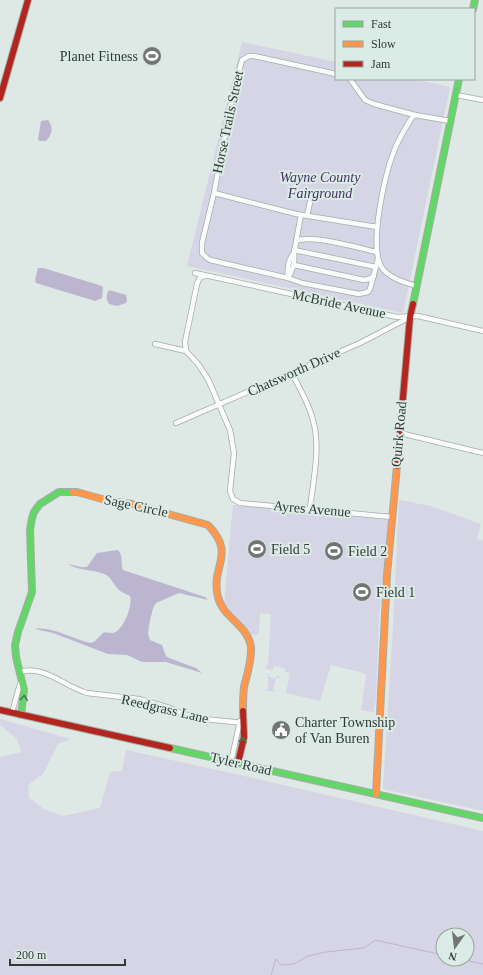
<svg xmlns="http://www.w3.org/2000/svg" width="483" height="975" font-family="Georgia,serif">
	<style>
		.green { fill: #d6d5e5; fill-rule: evenodd }
		.water { fill: #bcb5cf }
		.lines { fill: none; stroke-linecap: round; stroke-linejoin: round }
		.stream { stroke: #bcb5cf; stroke-width: 1 }
		.street-casing { stroke: #a5aca9; stroke-width: 6 }
		.fast-casing { stroke: #a5aca9; stroke-width: 8 }
		.slow-casing { stroke: #a5aca9; stroke-width: 8 }
		.jam-casing { stroke: #a5aca9; stroke-width: 8 }
		.street { stroke: #fafcfb; stroke-width: 4.5 }
		.fast { stroke: #63d668; stroke-width: 6 }
		.slow { stroke: #ff974d; stroke-width: 6 }
		.jam { stroke: #b3261e; stroke-width: 6 }
		.oneway { stroke: #46784a }
		.labels { text-anchor: middle; dominant-baseline: central; stroke-width: 4; stroke-linejoin: round; paint-order: stroke }
		.poi-label { font-size: 14px; fill: #333936; stroke: #dbebe5; text-anchor: start }
		.street-label { font-size: 14px; fill: #333936; stroke: #dbebe5 }
		.park-label { font-size: 14px; font-style: italic; fill: #473264; stroke: #dbebe5 }
	</style>
	<rect width="100%" height="100%" fill="#dee8e4"/>
	<g class="green">
		<path d="M242 42 336 62V79H413L450 87 403 313 187 266Z"/>
		<path d="M399 500 431 506 481 524 477 539 483 540V811L383 789 393 627Z"/>
		<path d="M233 505 388 520 379 619 376 700 373 712 361 710 366 675 360 672 331 665 320 701 286 693 290 673 285 672 286 669 274 666 273 670 265 669 266 665H268L271 614 260 613 259 634 252 635 245 625 224 604Z"/>
		<path d="M265 673 269 674V677L275 678 277 675 280 677 279 678H276L273 690 276 691V692L264 690 268 689V675L266 674Z"/>
		<path d="M0 719 71 739 58 744 43 774 28 785 29 798 44 809 63 816 100 808 110 772 122 771 126 750 235 774 483 831V975H0V757L22 752 16 738 0 725ZM443 935H467V959H443Z"/>
	</g>
	<g class="water">
		<path d="M48 120C54 128 52 134 46 141H39L38 139 41 121Z"/>
		<path d="M38 268H43L99 285 103 287 102 298 95 301 36 283 35 280Z"/>
		<path d="M109 290 126 295 127 300 126 303 117 306 109 304C106 299 106 294 109 290Z"/>
		<path d="M118 550C124 558 120 562 123 570L205 597 208 600 179 593 156 603 153 608 149 625 148 634 150 640 162 645 166 656 169 658 196 668 202 673 166 662H142L127 655 108 654 53 633 35 629C51 626 73 639 90 643L94 642 103 633C106 632 110 633 113 633 124 630 133 605 130 596 126 594 121 592 119 590 113 585 112 577 104 574 92 569 79 571 68 564L81 567H87L97 553Z"/>
	</g>
	<g class="lines">
		<g class="stream">
			<path d="M461 959 483 964"/>
			<path d="M271 975 276 959 281 965 294 964 308 956 326 952 364 948 375 940 443 955"/>
		</g>
		<defs>
			<g id="street">
				<path d="M336 74 254 56H249L242 60 232 97 214 193 202 243V253L207 258 210 260 288 278 302 283 359 294 368 292 370 289 378 259"/>
				<path d="M350 79 365 100 374 104 415 115"/>
				<path d="M456 95 483 100"/>
				<path d="M214 193 296 214 377 227"/>
				<path d="M307 216 310 202 313 194"/>
				<path d="M296 241C313 234 358 248 377 252"/>
				<path d="M294 250 376 267"/>
				<path d="M294 265 364 280 369 279 374 276"/>
				<path d="M195 273 397 317 418 316 483 331"/>
				<path d="M207 276C200 276 199 278 197 284L185 342 186 351 198 364 208 379 230 430 234 453 230 491 233 499 240 503 392 517"/>
				<path d="M288 278C293 269 295 263 294 253L301 215"/>
				<path d="M288 278C287 270 288 259 294 253"/>
				<path d="M417 286C405 283 389 278 382 268 368 247 385 174 394 151 398 140 405 129 411 119L415 115 450 121"/>
				<path d="M155 344 186 351"/>
				<path d="M292 373C299 388 309 403 313 420 321 448 313 480 310 509"/>
				<path d="M176 423 360 343 410 317"/>
				<path d="M400 433 483 453"/>
				<path d="M20 672C44 665 64 686 87 693L139 699 170 708 183 714 204 719 244 723"/>
				<path d="M12 713 19 687 22 680"/>
				<path d="M231 762 240 721"/>
			</g>
			<g id="fast">
				<path d="M473 9 475 0"/>
				<path d="M413 304 459 79"/>
				<path d="M21 715 24 690 16 657 15 645 18 632 32 592 30 530 32 518 34 512 40 504 59 492H73"/>
				<path d="M170 748 483 818"/>
			</g>
			<g id="slow">
				<path d="M73 492H77L109 501 132 504 208 525C237 555 210 566 218 597 223 618 248 625 251 647 252 661 247 674 244 687 243 695 243 703 243 711"/>
				<path d="M376 794 387 575 397 466"/>
			</g>
			<g id="jam">
				<path d="M0 98 28 0"/>
				<path d="M397 466 410 317 413 304"/>
				<path d="M0 710 170 748"/>
				<path d="M238 763 244 737 243 711"/>
			</g>
		</defs>
		<use href="#street" class="street-casing"/>
		<use href="#fast" class="fast-casing"/>
		<use href="#slow" class="slow-casing"/>
		<use href="#jam" class="jam-casing"/>
		<use href="#street" class="street"/>
		<use href="#fast" class="fast"/>
		<use href="#slow" class="slow"/>
		<use href="#jam" class="jam"/>
	</g>
	<defs><path id="oneway-chevron" d="M-2-3.5L2.5 0L-2 3.5" fill="none" stroke-width="1.6" stroke-linecap="round" stroke-linejoin="round"/></defs>
	<g class="oneway">
		<use href="#oneway-chevron" transform="translate(24 698) rotate(-84)"/>
		<use href="#oneway-chevron" transform="translate(243 740) rotate(-80)"/>
	</g>
	<defs>
		<symbol id="stadium-disc" viewBox="-11 -11 22 22"><circle r="9.5" fill="#6f7673" stroke="#dbebe5"/><path d="M0-5a6.5 5 0 1 0 0 10a6.5 5 0 1 0 0-10ZM-3.5-1.8h7v3.6h-7Z" fill="#fff"/></symbol>
		<symbol id="civic-disc" viewBox="-11 -11 22 22"><circle r="9.5" fill="#6f7673" stroke="#dbebe5"/><path d="M-.6-6.5H3V-4.5H.6V-3L4-1V1h2V6H-6V1h2V-1L-.6-3ZM-1.2 2.5V6h2.4V2.5Z" fill="#fff"/></symbol>
	</defs>
	<g fill-rule="evenodd">
		<use href="#stadium-disc" x="141" y="45" width="22" height="22"/>
		<use href="#stadium-disc" x="246" y="538" width="22" height="22"/>
		<use href="#stadium-disc" x="323" y="540" width="22" height="22"/>
		<use href="#stadium-disc" x="351" y="581" width="22" height="22"/>
		<use href="#civic-disc" x="270" y="719" width="22" height="22"/>
	</g>
	<g class="labels">
		<g class="poi-label">
			<text x="138" y="56" text-anchor="end">Planet Fitness</text>
			<text x="271" y="549">Field 5</text>
			<text x="348" y="551">Field 2</text>
			<text x="376" y="592">Field 1</text>
			<text x="295" y="722">Charter Township<tspan x="295" dy="16">of Van Buren</tspan></text>
		</g>
		<g class="street-label">
			<text transform="translate(228 122) rotate(-78)">Horse Trails Street</text>
			<text transform="translate(339 304) rotate(12)">McBride Avenue</text>
			<text transform="translate(294 372) rotate(-24)">Chatsworth Drive</text>
			<text transform="translate(399 434) rotate(-85)">Quirk Road</text>
			<text transform="translate(136 506) rotate(12)">Sage Circle</text>
			<text transform="translate(312 509) rotate(5)">Ayres Avenue</text>
			<text transform="translate(165 709) rotate(13)">Reedgrass Lane</text>
			<text transform="translate(241 764) rotate(13)">Tyler Road</text>
		</g>
		<g class="park-label">
			<text x="320" y="177">Wayne County<tspan x="320" dy="16">Fairground</tspan></text>
		</g>
	</g>
	<rect x="335" y="8" width="140" height="72" fill="#dbebe5" stroke="#98a49f"/>
	<rect x="343" y="21" width="20" height="6" fill="#63d668" stroke="#98a49f"/>
	<text x="371" y="28" font-size="12" fill="#333936">Fast</text>
	<rect x="343" y="41" width="20" height="6" fill="#ff974d" stroke="#98a49f"/>
	<text x="371" y="48" font-size="12" fill="#333936">Slow</text>
	<rect x="343" y="61" width="20" height="6" fill="#b3261e" stroke="#98a49f"/>
	<text x="371" y="68" font-size="12" fill="#333936">Jam</text>
	<g transform="translate(455 947) rotate(194)"><circle r="19" fill="#dbebe5" stroke="#98a49f"/>
	<path d="M0-3L7 15L0 10L-7 15Z" fill="#6f7673"/>
	<text y="-6" font-size="11" font-weight="bold" text-anchor="middle" fill="#333936">N</text>
	</g>
	<path d="M10 959v6h115v-6" fill="none" stroke="#333936" stroke-width="2"/>
	<text x="16" y="959" font-size="12" fill="#333936" stroke="#dbebe5" stroke-width="3" paint-order="stroke">200 m</text>
</svg>
